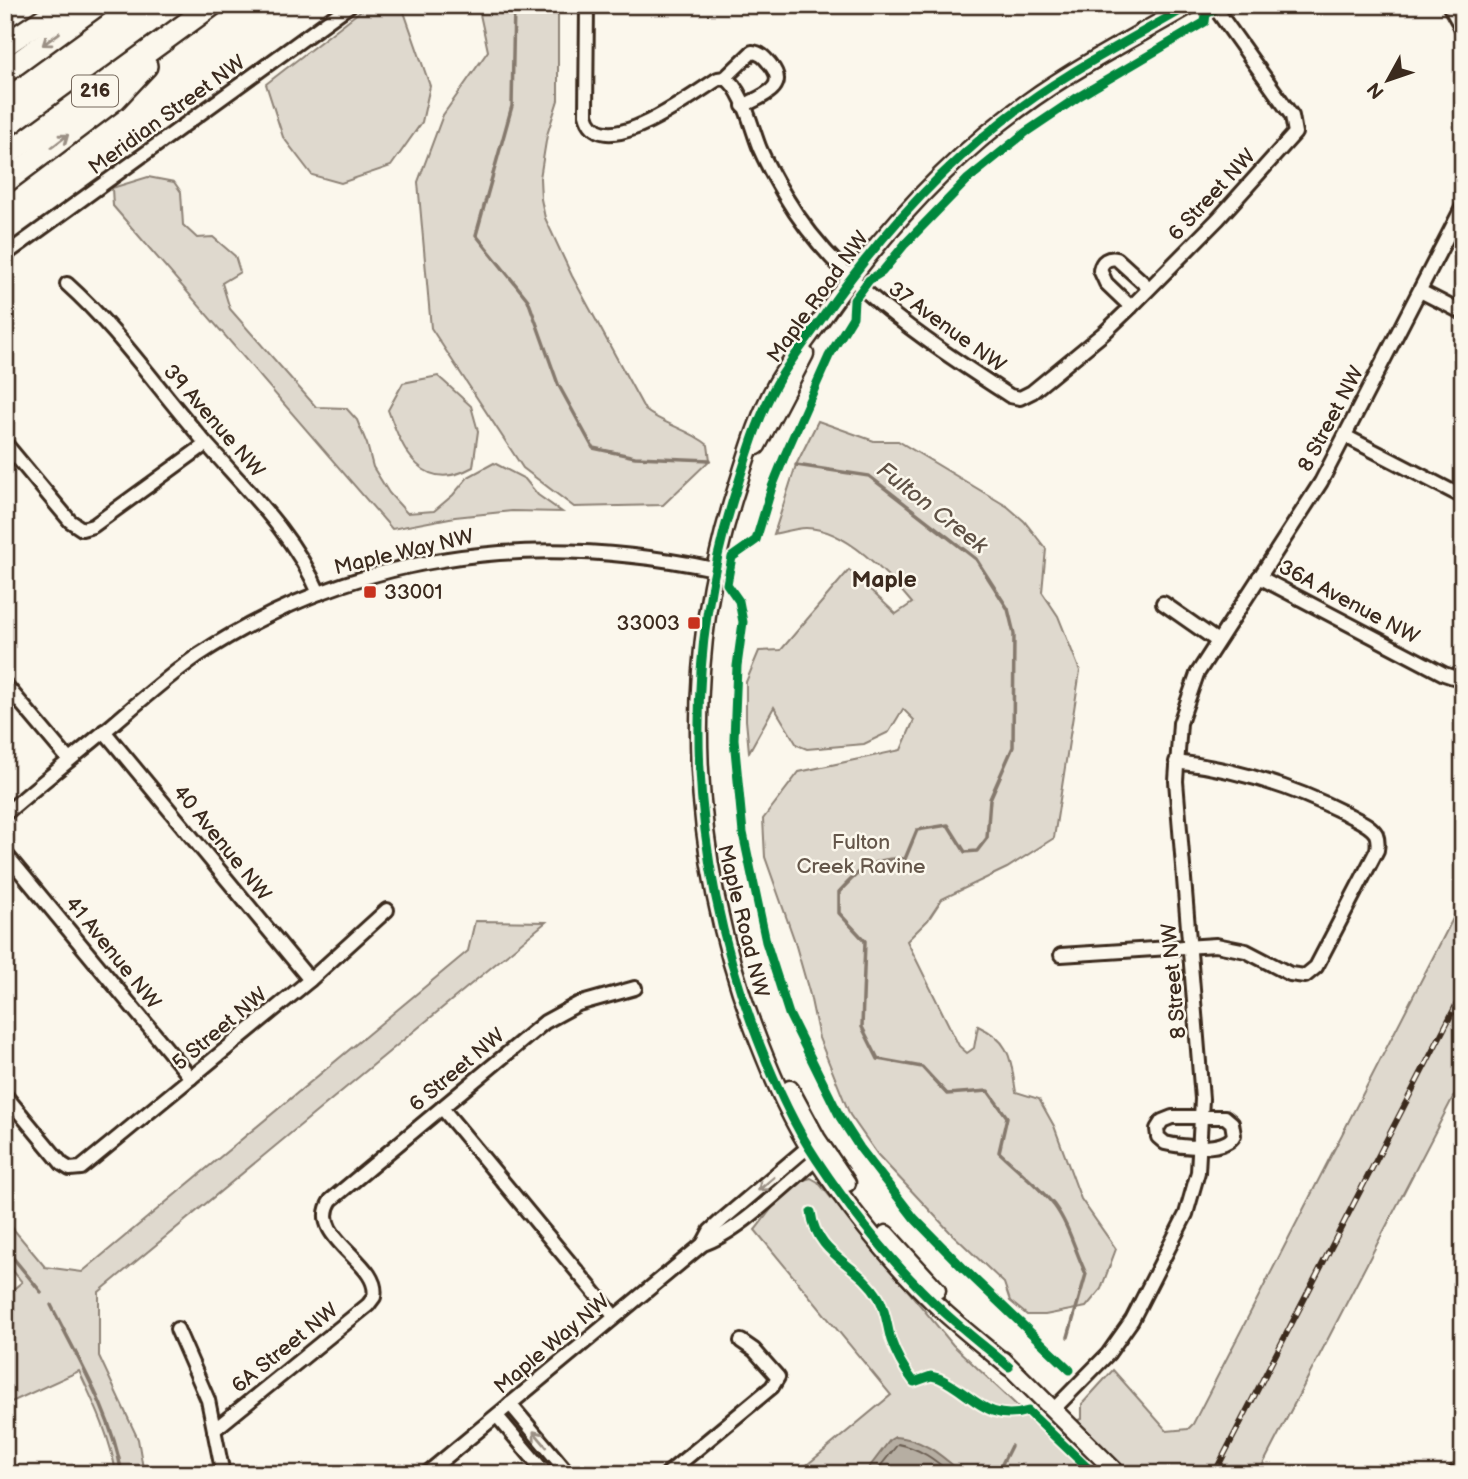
<svg xmlns="http://www.w3.org/2000/svg" width="1468" height="1479" font-family="'Balsamiq Sans',sans-serif">
	<style>
		.green { fill: #dfd9ce; stroke: #8d8276; stroke-width: 2 }
		.water { fill: #b6aea2; stroke: #85796d; stroke-width: 2 }
		.lines { fill: none; stroke-linecap: round; stroke-linejoin: round }
		.shore { stroke: #6c5f53; stroke-width: 2 }
		.stream { stroke: #85796d; stroke-width: 3.5 }
		.street-casing { stroke: #3b2a1e; stroke-width: 18 }
		.secondary-casing { stroke: #3b2a1e; stroke-width: 21 }
		.highway-casing { stroke: #3b2a1e; stroke-width: 26 }
		.street { stroke: #fbf7ec; stroke-width: 12 }
		.secondary { stroke: #fbf7ec; stroke-width: 16 }
		.highway { stroke: #fbf7ec; stroke-width: 21 }
		.rail-casing { stroke: #3b2a1e; stroke-width: 6 }
		.rail { stroke: #fbf7ec; stroke-width: 3.5; stroke-dasharray: 10; stroke-linecap: butt }
		.cycleway-casing { stroke: #fbf7ec; stroke-width: 13 }
		.cycleway { stroke: #00873e; stroke-width: 9 }
		.oneway { stroke: #9b9085 }
		.poi-dot { fill: #c8321e; stroke: #fbf7ec; stroke-width: 2.5 }
		.labels { text-anchor: middle; dominant-baseline: central; stroke-width: 5; stroke-linejoin: round; paint-order: stroke }
		.shield { fill: #fbf7ec; stroke: #75685c; stroke-width: 2 }
		.shield-label { font-size: 19px; font-weight: bold; fill: #3b2a1e }
		.street-label { font-size: 21px; fill: #3b2a1e; stroke: #fbf7ec }
		.poi-label { font-size: 21px; fill: #3b2a1e; stroke: #fbf7ec; text-anchor: start }
		.park-label { font-size: 21px; fill: #64564a; stroke: #fbf7ec }
		.water-label { font-size: 23px; font-style: italic; fill: #605246; stroke: #fbf7ec }
		.neighbourhood-label { font-size: 23px; font-weight: bold; fill: #3b2a1e; stroke: #fbf7ec }
	</style>
	<rect width="100%" height="100%" fill="#fbf7ec"/>
	<filter id="ink" filterUnits="userSpaceOnUse"><feTurbulence type="fractalNoise" baseFrequency=".0143" numOctaves="2"/><feDisplacementMap in="SourceGraphic" scale="14" xChannelSelector="R" yChannelSelector="G"/><feConvolveMatrix kernelMatrix="1 2 1 2 8 2 1 2 1" color-interpolation-filters="sRGB"/></filter>
	<g filter="url(#ink)">
		<g class="green">
			<path d="M368 5 403 9 430 86 422 122 391 166 341 183 312 175 283 137 266 84Z"/>
			<path d="M478 5H558V100L547 135 540 178 541 199 545 218 572 276 645 410C664 425 689 429 708 445L710 460 663 505 574 507 523 468 431 328 418 182 443 115 488 51Z"/>
			<path d="M148 177 174 182 181 192 183 225 197 238 213 237 235 256 240 272 222 283 230 309 316 407 346 408 357 420 367 444 373 467 389 493 407 513 434 511 453 495 468 477 494 463 525 479 538 495 562 512 512 511 455 517 392 529 113 206 112 188Z"/>
			<path d="M438 376 471 406 478 431 473 467C422 495 403 451 388 410L403 383Z"/>
			<path d="M818 421 874 441H898L1008 507 1024 521 1046 549 1042 592 1058 616 1080 671 1054 838 1007 868 942 899 928 920 907 941 959 1046 967 1053 974 1048 978 1026C1012 1042 1010 1059 1016 1092L1039 1099 1054 1126 1081 1199 1116 1249 1101 1289 1086 1307 1045 1315H1027L1010 1301 1004 1283 950 1232 878 1155 850 1115 819 1038 810 995 794 939 765 857 763 819 799 772 901 750 914 720 903 709 889 732 864 744 807 749 797 745 774 707 749 752 746 720V682L759 651 781 650 849 570 896 614 912 603C889 575 845 528 806 528 796 528 784 532 774 534L796 465Z"/>
			<path d="M1463 899V1078L1258 1474H1128L1081 1430 1078 1420 1082 1419V1404L1113 1370 1167 1431 1188 1429 1193 1424Z"/>
			<path d="M475 921 546 922 99 1292V1356L138 1439 144 1474H116C111 1438 94 1403 79 1371L5 1405V1296L22 1282 5 1261V1219L45 1267 82 1272 468 951Z"/>
			<path d="M811 1178 818 1182 953 1345 1089 1474H796L891 1395 755 1230C769 1213 787 1182 811 1178Z"/>
		</g>
		<path class="water" d="M895 1437C923 1438 943 1457 963 1474H866L868 1469 890 1440Z"/>
		<g class="lines">
			<path class="shore" d="M874 1474 898 1444C920 1448 935 1460 952 1474"/>
			<g class="stream">
				<path d="M514 5 512 106 476 235 528 300 558 384 593 448 635 457 710 460"/>
				<path d="M796 465 869 476 976 559 1008 609 1014 634 1013 747 990 799 987 838 977 851 965 852 948 825 917 830 905 859C873 857 860 869 839 892V913L865 941 862 1027 878 1059 922 1067 947 1094 988 1091 1007 1117 999 1152C1017 1169 1038 1186 1054 1205 1069 1225 1075 1251 1086 1274L1068 1337"/>
				<path d="M5 1248 41 1292"/>
				<path d="M51 1305C78 1359 112 1414 122 1474"/>
				<path d="M997 1474 1011 1446"/>
			</g>
			<defs>
				<g id="street">
					<path d="M587 5 586 114C599 168 696 92 718 79L725 78"/>
					<path d="M1449 5 1463 30"/>
					<path d="M725 78C743 88 752 130 760 149 767 165 776 181 785 196 837 284 926 341 1010 396L1020 398 1032 392 1105 332 1131 307 1218 219 1295 133 1292 116 1213 5"/>
					<path d="M725 78 752 52C761 53 764 57 770 64 790 88 762 96 743 106"/>
					<path d="M5 255 350 5"/>
					<path d="M67 284C116 328 154 383 197 433 241 485 291 529 319 593"/>
					<path d="M1420 291 1463 313"/>
					<path d="M1131 307 1106 283 1100 270C1102 261 1108 257 1117 259L1149 288"/>
					<path d="M1345 436 1463 497"/>
					<path d="M5 443 70 521 82 529 93 526 206 444"/>
					<path d="M1259 577 1444 674 1453 677 1463 675"/>
					<path d="M1163 603 1216 640"/>
					<path d="M5 684 69 760"/>
					<path d="M104 731 310 980"/>
					<path d="M5 814C40 784 76 755 111 726 139 702 167 677 197 656 355 552 532 531 714 569"/>
					<path d="M5 853 191 1078"/>
					<path d="M1061 955 1216 945 1246 951 1290 974 1305 976 1316 967 1377 850C1378 844 1378 839 1376 834 1370 824 1355 819 1345 813 1291 786 1236 769 1176 762"/>
					<path d="M5 1095 62 1164 70 1169 81 1168 310 980 387 910"/>
					<path d="M442 1108 614 1316"/>
					<path d="M1172 1117H1225L1232 1123 1234 1135C1226 1152 1181 1147 1165 1143L1158 1137 1157 1129 1162 1121Z"/>
					<path d="M703 1244 710 1231 722 1220 814 1142"/>
					<path d="M177 1329 208 1400 223 1474"/>
					<path d="M510 1404 569 1474"/>
					<path d="M1053 1410 1108 1354 1132 1320 1186 1214 1198 1172 1202 1099 1176 781 1180 723 1197 674 1321 482 1463 206"/>
					<path d="M497 1416 546 1474"/>
					<path d="M214 1430 368 1305 374 1297C382 1262 306 1238 331 1200L545 1022 578 1004 635 988"/>
					<path d="M426 1474 703 1244C742 1231 789 1180 823 1154"/>
					<path d="M667 1474 772 1387 778 1377 754 1350 741 1341"/>
					<path d="M1453 1474 1463 1467"/>
				</g>
				<g id="secondary">
					<path d="M757 446 805 354"/>
					<path d="M790 1089 817 1139 847 1183"/>
					<path d="M886 1234 937 1290"/>
					<path d="M1003 1360 1118 1474"/>
					<path d="M1009 1367C988 1349 966 1332 945 1313 897 1269 853 1214 817 1160 792 1123 774 1081 758 1040 689 863 678 665 738 484 749 449 759 415 777 383 791 359 809 337 825 314 890 221 969 136 1067 76 1107 51 1149 29 1190 5"/>
				</g>
				<g id="highway">
					<path d="M5 45 65 5"/>
					<path d="M5 72 97 5"/>
					<path d="M5 156 212 5"/>
					<path d="M5 182 115 99 146 66"/>
				</g>
			</defs>
			<use href="#street" class="street-casing"/>
			<use href="#secondary" class="secondary-casing"/>
			<use href="#highway" class="highway-casing"/>
			<use href="#street" class="street"/>
			<use href="#secondary" class="secondary"/>
			<use href="#highway" class="highway"/>
			<defs>
				<path id="rail" d="M1214 1474 1463 992"/>
			</defs>
			<use href="#rail" class="rail-casing"/>
			<use href="#rail" class="rail"/>
			<defs>
				<g id="cycleway">
					<path d="M811 1212C817 1258 858 1262 879 1298 886 1311 887 1326 891 1340 896 1355 904 1369 914 1382L931 1376 939 1378C972 1393 987 1424 1028 1411L1094 1474"/>
					<path d="M1009 1367C988 1349 966 1332 945 1313 897 1269 853 1214 817 1160 792 1123 774 1081 758 1040 689 863 678 665 738 484 749 449 759 415 777 383 791 359 809 337 825 314 890 221 969 136 1067 76 1107 51 1149 29 1190 5"/>
					<path d="M1070 1370 965 1270 914 1218 860 1148 840 1117 789 1014 766 942 743 833 734 739 737 666 743 622 739 601 727 584 732 557 756 540 772 487 785 455 829 356 853 317 854 300 869 280 882 272 905 244 968 179 1026 132 1078 97 1205 22 1206 14 1224 5"/>
				</g>
			</defs>
			<use href="#cycleway" class="cycleway-casing"/>
			<use href="#cycleway" class="cycleway"/>
		</g>
		<defs><path id="oneway-shaft" d="M-6 0H5M1.5-3L5.5 0L1.5 3" fill="none" stroke-width="1.6" stroke-linecap="round" stroke-linejoin="round" transform="scale(1.75)"/></defs>
		<g class="oneway">
			<use href="#oneway-shaft" transform="translate(51 39) rotate(144)"/>
			<use href="#oneway-shaft" transform="translate(60 141) rotate(-37)"/>
			<use href="#oneway-shaft" transform="translate(766 1184) rotate(140)"/>
			<use href="#oneway-shaft" transform="translate(540 1439) rotate(-130)"/>
		</g>
	</g>
	<g class="poi-dot">
		<rect x="363" y="585" width="14" height="14" rx="3.5"/>
		<rect x="687" y="616" width="14" height="14" rx="3.5"/>
	</g>
	<g class="labels">
		<rect class="shield" x="72" y="75.5" width="46" height="31" rx="5"/>
		<g class="shield-label">
			<text x="95" y="91">216</text>
		</g>
		<g class="street-label">
			<text transform="translate(167 115) rotate(-36)">Meridian Street NW</text>
			<text transform="translate(1212 195) rotate(-47)">6 Street NW</text>
			<text transform="translate(818 297) rotate(-54)">Maple Road NW</text>
			<text transform="translate(947 327) rotate(36)">37 Avenue NW</text>
			<text transform="translate(1331 419) rotate(-62)">8 Street NW</text>
			<text transform="translate(214 421) rotate(49)">39 Avenue NW</text>
			<text transform="translate(404 552) rotate(-13)">Maple Way NW</text>
			<text transform="translate(1349 602) rotate(28)">36A Avenue NW</text>
			<text transform="translate(222 843) rotate(51)">40 Avenue NW</text>
			<text transform="translate(743 921) rotate(76)">Maple Road NW</text>
			<text transform="translate(113 953) rotate(51)">41 Avenue NW</text>
			<text transform="translate(1174 981) rotate(-95)">8 Street NW</text>
			<text transform="translate(220 1029) rotate(-40)">5 Street NW</text>
			<text transform="translate(457 1070) rotate(-40)">6 Street NW</text>
			<text transform="translate(552 1344) rotate(-40)">Maple Way NW</text>
			<text transform="translate(285 1348) rotate(-39)">6A Street NW</text>
		</g>
		<g class="poi-label">
			<text x="384" y="592">33001</text>
			<text x="680" y="623" text-anchor="end">33003</text>
		</g>
		<g class="park-label">
			<text x="861" y="842">Fulton<tspan x="861" dy="24">Creek Ravine</tspan></text>
		</g>
		<g class="water-label">
			<text transform="translate(932 508) rotate(38)">Fulton Creek</text>
		</g>
		<g class="neighbourhood-label">
			<text x="884" y="580">Maple</text>
		</g>
	</g>
	<rect width="1468" height="1479" fill="none" stroke="#fbf7ec" stroke-width="28"/>
	<rect x="14" y="14" width="1440" height="1451" fill="none" stroke="#3b2a1e" stroke-width="2.5" filter="url(#ink)"/>
	<g transform="translate(1388 80) rotate(230)" stroke="#fbf7ec" stroke-width="5" paint-order="stroke">
	<path d="M0-5L12 26L0 18L-12 26Z" fill="#3b2a1e"/>
	<text y="-10" font-size="19" font-weight="bold" text-anchor="middle" fill="#3b2a1e">N</text>
	</g>
</svg>
